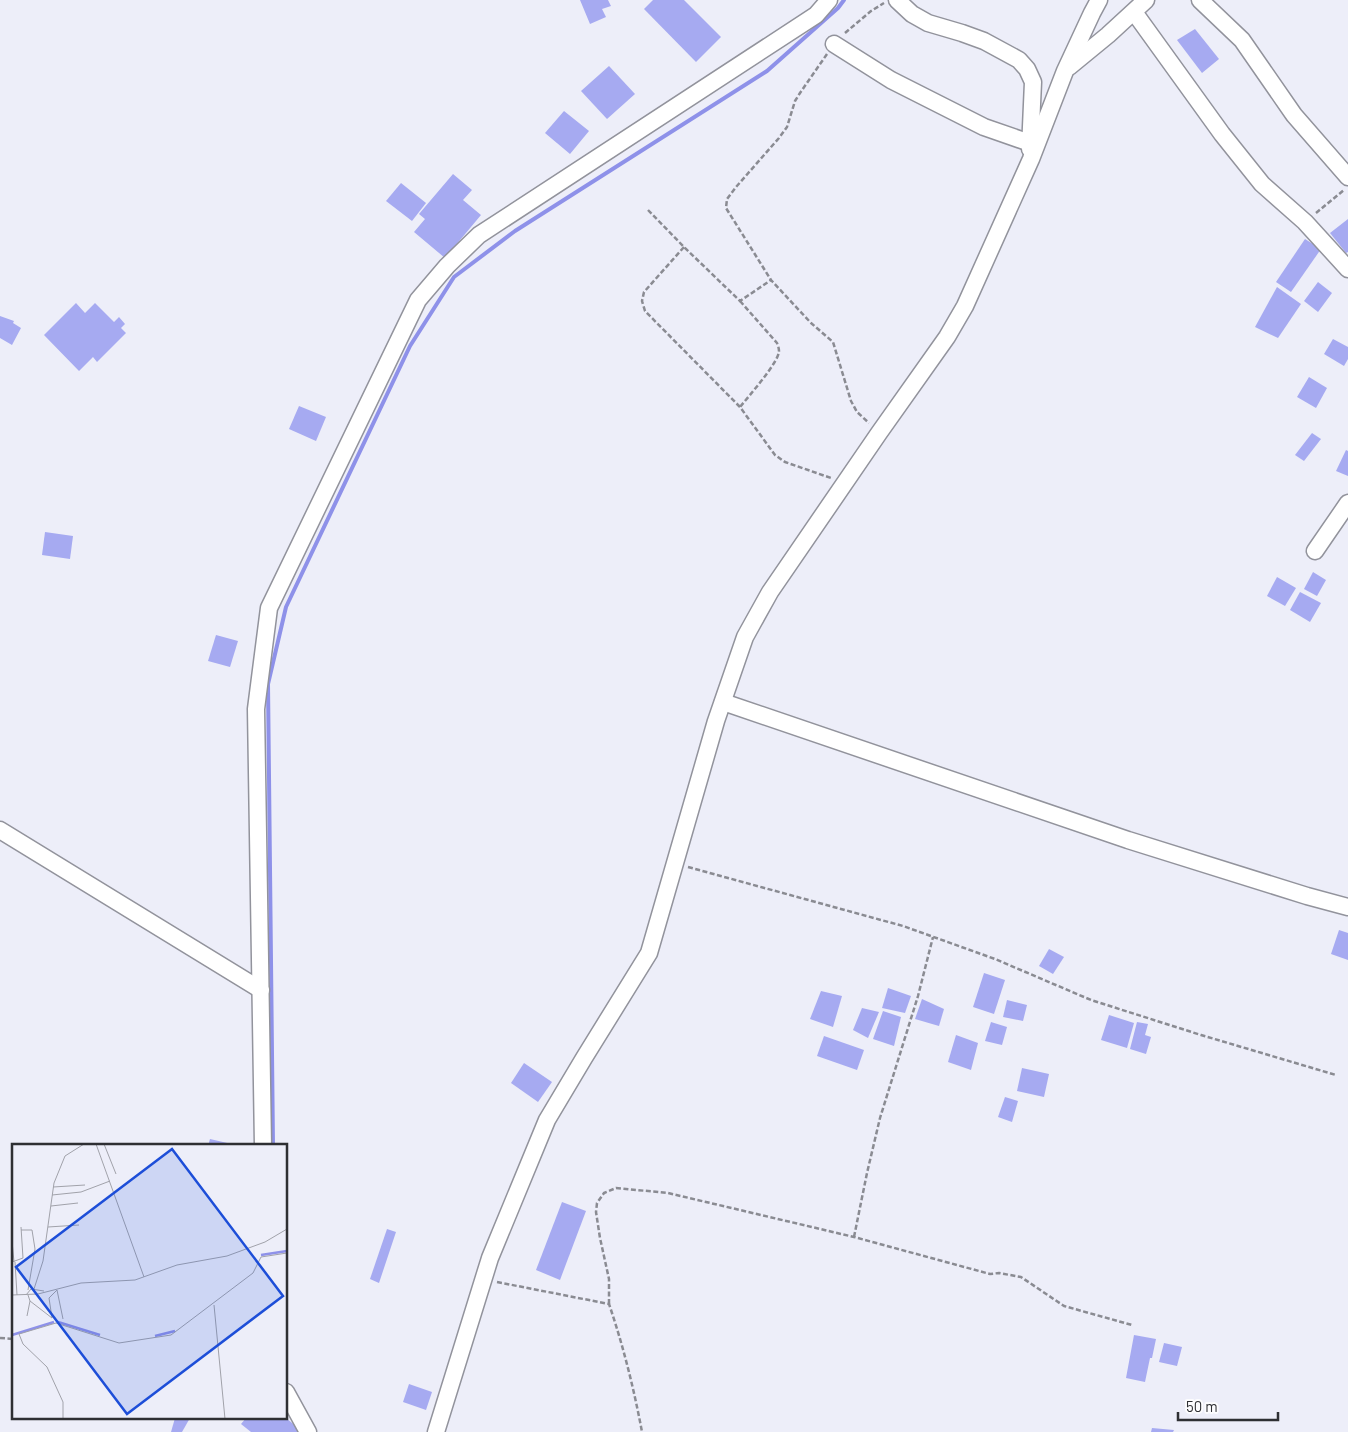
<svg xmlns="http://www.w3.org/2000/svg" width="1348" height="1432" font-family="Barlow,sans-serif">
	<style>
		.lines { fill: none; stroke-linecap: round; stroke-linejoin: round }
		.stream { stroke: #8e91e9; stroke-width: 4 }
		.building { fill: #a6aaf1 }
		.minor-casing { stroke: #92939c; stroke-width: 19 }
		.path { stroke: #8a8b92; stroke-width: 2.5; stroke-dasharray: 5 2.5; stroke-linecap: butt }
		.minor { stroke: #fff; stroke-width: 16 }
		.inset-river { fill: none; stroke: #8e91e9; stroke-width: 2.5 }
		.inset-road { fill: none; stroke: #a1a2aa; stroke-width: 1 }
		.view { fill: #1d4ed8; fill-opacity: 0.15; stroke: #1d4ed8; stroke-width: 2.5 }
		.inset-edge { fill: none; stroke: #2e2f33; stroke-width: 2.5 }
	</style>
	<rect width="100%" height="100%" fill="#edeef9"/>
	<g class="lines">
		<path class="stream" d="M273 1146 268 684 286 607 410 346 454 277 515 231 767 71 838 8 844 0"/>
	</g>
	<g class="building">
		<path d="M580 0H608L611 6 602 9 606 17 590 24Z"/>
		<path d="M653 0H684L721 37 696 62 644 9Z"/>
		<path d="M1195 29 1219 59 1202 73 1177 40Z"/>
		<path d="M609 66 635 94 607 119 581 91Z"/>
		<path d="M564 111 589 131 570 154 545 133Z"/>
		<path d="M453 174 472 190 463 200 481 215 445 258 414 232 425 219 419 214Z"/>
		<path d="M401 183 426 203 412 221 386 201Z"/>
		<path d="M1348 219V252L1346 253 1330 233Z"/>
		<path d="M1305 239 1321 249 1291 292 1276 282Z"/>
		<path d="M1318 282 1332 293 1318 312 1304 301Z"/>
		<path d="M1277 287 1301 304 1278 338 1255 327Z"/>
		<path d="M76 303 85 313 95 303 114 322 119 317 125 324 121 328 126 333 97 362 93 357 79 371 44 335Z"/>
		<path d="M0 316 14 321 13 323 21 328 12 345 0 338Z"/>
		<path d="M1333 339 1348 347V359L1344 366 1324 354Z"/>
		<path d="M1309 377 1327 388 1316 408 1297 397Z"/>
		<path d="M299 406 326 417 316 441 289 429Z"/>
		<path d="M1312 433 1321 439 1304 461 1295 455Z"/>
		<path d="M1346 450 1348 451V476L1336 471Z"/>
		<path d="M45 532 73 536 70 559 42 555Z"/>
		<path d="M1313 572 1326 580 1317 596 1304 589Z"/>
		<path d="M1277 577 1296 588 1285 606 1267 596Z"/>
		<path d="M1300 592 1321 603 1310 622 1290 610Z"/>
		<path d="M216 635 238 641 230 667 208 661Z"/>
		<path d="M1339 930 1348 933V960L1331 954Z"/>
		<path d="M1049 949 1064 957 1053 974 1039 966Z"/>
		<path d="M984 973 1005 980 994 1014 973 1007Z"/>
		<path d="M888 988 911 996 905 1013 882 1008Z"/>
		<path d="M821 991 842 996 833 1027 810 1019Z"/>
		<path d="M922 999 944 1009 939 1026 915 1019Z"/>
		<path d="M1007 1000 1027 1005 1023 1021 1003 1017Z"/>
		<path d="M862 1008 879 1012 868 1038 853 1030Z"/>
		<path d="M883 1011 901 1017 894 1046 873 1039Z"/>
		<path d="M1109 1015 1134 1023 1127 1048 1101 1040Z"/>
		<path d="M991 1022 1007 1027 1002 1045 985 1041Z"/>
		<path d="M1137 1022 1148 1024 1145 1035 1151 1037 1146 1054 1130 1049Z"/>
		<path d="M956 1035 978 1043 971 1070 948 1062Z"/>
		<path d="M824 1036 864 1050 857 1070 817 1056Z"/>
		<path d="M524 1063 552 1082 538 1102 511 1083Z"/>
		<path d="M1022 1068 1049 1074 1044 1097 1017 1091Z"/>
		<path d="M1005 1097 1018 1101 1012 1122 998 1117Z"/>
		<path d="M210 1139 236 1145 235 1146H208Z"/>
		<path d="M562 1202 586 1211 560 1280 536 1270Z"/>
		<path d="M387 1229 396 1232 379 1283 370 1279Z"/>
		<path d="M1134 1335 1156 1339 1152 1358H1150L1145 1382 1126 1378Z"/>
		<path d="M1164 1343 1182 1347 1177 1366 1159 1362Z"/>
		<path d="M409 1384 432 1392 426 1410 403 1402Z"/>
		<path d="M175 1418H190L182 1432H171Z"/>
		<path d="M246 1418H275L277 1420 278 1418H286L303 1432H251L241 1424Z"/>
		<path d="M1152 1428 1174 1430 1173 1432H1151Z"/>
	</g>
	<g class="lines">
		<defs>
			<g id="minor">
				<path d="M897 0 912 14 928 23 962 33 984 41 1019 60 1027 69 1033 82 1030 149"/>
				<path d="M1200 0 1242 40 1294 115 1348 177"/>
				<path d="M1134 12 1222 134 1262 184 1305 222 1348 269"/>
				<path d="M834 44 891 80 984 127 1030 143"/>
				<path d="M1069 67 1108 35 1146 0"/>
				<path d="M1315 551 1348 503"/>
				<path d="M723 702 1128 840 1307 896 1348 907"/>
				<path d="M0 830 261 990"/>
				<path d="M263 1146 256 709 269 608 418 300 447 266 479 235 816 15 829 0"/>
				<path d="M286 1392 308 1432"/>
				<path d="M436 1432 490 1258 547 1120 584 1058 649 953 716 721 745 637 770 592 879 433 947 337 965 306 1031 159 1065 71 1092 13 1099 0"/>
			</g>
		</defs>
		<use href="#minor" class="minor-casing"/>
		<g class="path">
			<path d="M845 33 871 11 884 3"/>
			<path d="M827 54 800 93 795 101 787 127 779 138 736 187 727 199 726 208 771 280 811 323 833 342 851 401 857 412 869 423"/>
			<path d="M648 210 684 247 740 301 771 280"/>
			<path d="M1316 213 1344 190"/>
			<path d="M684 247 644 292 642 301 645 311 740 407 775 455 785 462 831 478"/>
			<path d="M740 301 777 343C778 345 779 349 779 351 779 362 748 397 740 407"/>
			<path d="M688 867 903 926 995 959 1091 1000 1201 1035 1336 1075"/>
			<path d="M854 1237 867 1173 880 1118 918 996 933 937"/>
			<path d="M497 1282 609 1304C623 1345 634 1389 642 1432"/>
			<path d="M609 1304V1279L600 1238 596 1212 597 1203 604 1193 616 1188 668 1193 854 1237 990 1274 999 1273 1021 1277 1064 1306 1132 1325"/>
			<path d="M0 1338 14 1339"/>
		</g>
		<use href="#minor" class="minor"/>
	</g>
	<g transform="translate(12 1144)">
		<rect width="275" height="275" fill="#edeef9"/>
		<path class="inset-river" d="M249 111 275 107M46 178 88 191M0 191 42 178M143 192 163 187"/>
		<path class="inset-road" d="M84 0 132 133M92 0 104 30M41 43 73 41M40 51 69 48 98 37M39 62 66 59M36 83 67 81M9 86H20L23 105 16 146M0 97 2 118M0 118 11 114 9 83M3 118 5 151M22 145 31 117 42 39 53 12 72 0M45 146 51 175M0 151 26 150 69 139 123 136 165 121 215 112 253 98 275 85M14 151 19 145 32 147M16 151 18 157 40 174 37 154 45 146M202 161 213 275M15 172 18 157M51 275V258L35 223 11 200 7 190 44 179 107 199 159 191 241 129 249 113 275 109"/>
		<path class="view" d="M160 5 271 152 115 270 4 123Z"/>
		<rect width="275" height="275" class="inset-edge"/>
	</g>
	<path d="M1178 1412v8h100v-8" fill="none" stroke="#2e2f33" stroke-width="2.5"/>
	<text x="1186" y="1412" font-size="15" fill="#2e2f33" stroke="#fcfcfe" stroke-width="4" paint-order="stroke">50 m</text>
</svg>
